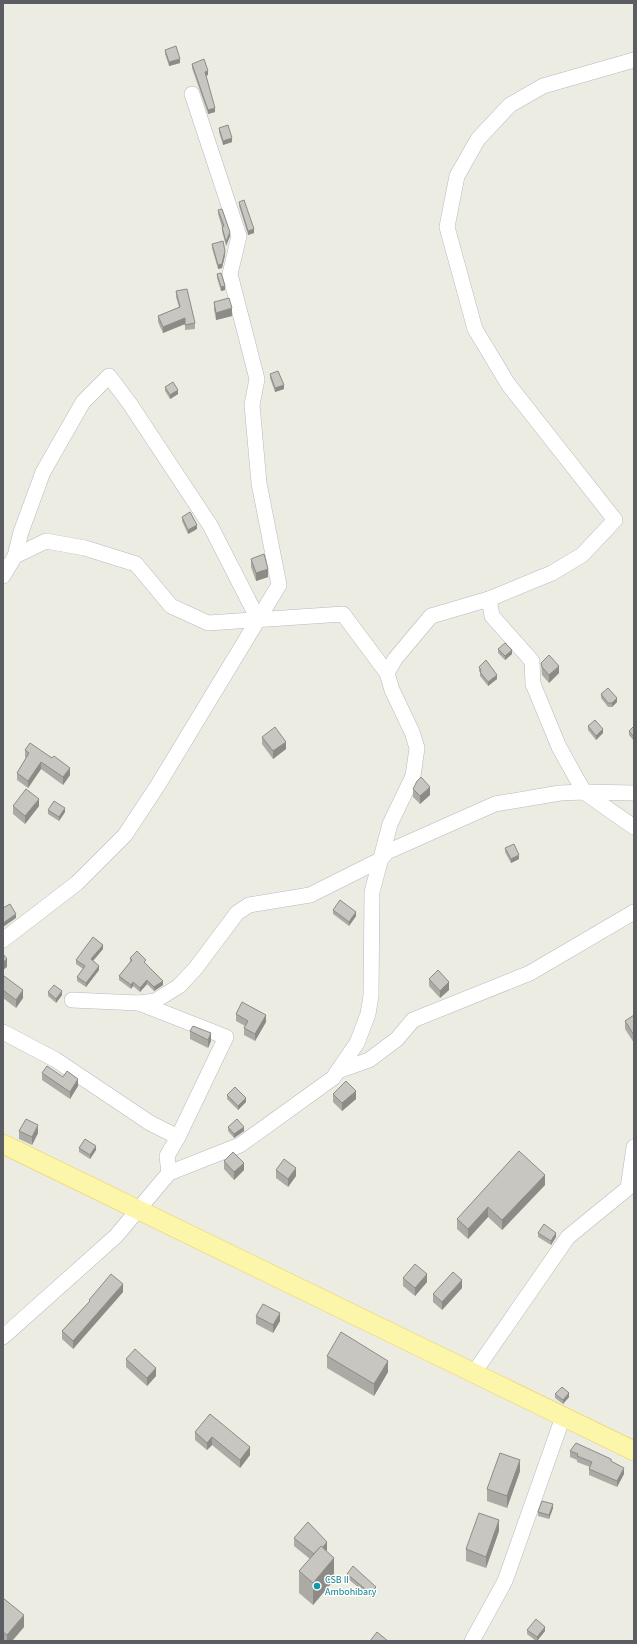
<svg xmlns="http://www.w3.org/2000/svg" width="637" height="1644" font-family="'Source Sans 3',sans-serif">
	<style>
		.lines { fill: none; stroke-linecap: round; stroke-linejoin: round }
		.minor-casing { stroke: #b8b9be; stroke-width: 16 }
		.major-casing { stroke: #ead15e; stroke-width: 20 }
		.minor { stroke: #fff; stroke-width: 15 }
		.major { stroke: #fbf6aa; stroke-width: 19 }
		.wall { fill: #acaaa5 }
		.shaded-wall { fill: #8c8b86 }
		.building { fill: #c8c6c0; stroke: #8c8b86 }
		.culture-dot { fill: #0f9aa8; stroke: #fff; stroke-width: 1.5 }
		.labels { text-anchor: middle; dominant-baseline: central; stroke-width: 3; stroke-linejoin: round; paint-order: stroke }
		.culture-label { font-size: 10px; fill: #0d838f; stroke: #fff; text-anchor: start }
	</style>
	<rect width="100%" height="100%" fill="#edece3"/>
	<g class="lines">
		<defs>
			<g id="minor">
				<path d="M15 556 21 532 43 472 83 402 109 376 130 404 210 525 258 619"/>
				<path d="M3 576 15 556 46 541 85 548 136 564 171 606 208 623 343 614 387 673"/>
				<path d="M489 599 492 616 532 661 533 684 559 747 584 792 634 827"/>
				<path d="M3 940 77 883 125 835 158 785 279 585 259 483 252 405 257 379 230 274 239 236 192 94"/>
				<path d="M72 1000 139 1003 226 1037 178 1137"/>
				<path d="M139 1003 155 1001 179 986 195 969 237 913 249 905 310 895 380 860 387 852 495 804 560 793 584 792 634 793"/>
				<path d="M3 1032 56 1060 150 1123 178 1137 167 1156 169 1173"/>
				<path d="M338 1071 369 1060 397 1039 413 1020 530 973 634 912"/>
				<path d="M3 1337 116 1236 169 1173 240 1145 333 1078 357 1043 368 1014 371 996 372 892 390 824 413 776 417 748 412 732 392 690 387 673 395 659 431 616 489 599 552 573 582 555 615 520 508 384 475 329 447 227 457 176 478 139 510 105 543 86 634 60"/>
				<path d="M473 1374 568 1237 628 1188 634 1147"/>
				<path d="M472 1641 505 1581 563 1417"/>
			</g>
			<path id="major" d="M3 1144 634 1451"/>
		</defs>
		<use href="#minor" class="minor-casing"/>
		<use href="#major" class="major-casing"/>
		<use href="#minor" class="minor"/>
		<use href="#major" class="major"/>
	</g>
	<g class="wall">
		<path d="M165 50 180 63 169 66 165 54Z"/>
		<path d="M192 64 208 75 206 76 215 112 208 114 192 68Z"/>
		<path d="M219 128 232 142 223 145 219 132Z"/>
		<path d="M239 202 254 233 248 235 239 206Z"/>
		<path d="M218 210 230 236 226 246 222 231V227L218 214Z"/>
		<path d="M212 244 225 255 222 268 218 269 212 248Z"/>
		<path d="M217 274 225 290 221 291 217 278Z"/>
		<path d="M176 291 195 323V329L185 330V324L163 333 158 322V316L179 307 176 297Z"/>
		<path d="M214 302 232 316 216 320 214 310Z"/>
		<path d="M270 374 284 389 275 392 270 378Z"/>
		<path d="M165 387 178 394 170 399 165 391Z"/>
		<path d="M182 517 197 529 188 534 182 521Z"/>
		<path d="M251 559 268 577 256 581 251 567Z"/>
		<path d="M498 649 512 654 505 660 498 653Z"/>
		<path d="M541 663 559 673 549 683 542 675Z"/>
		<path d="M479 667 497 679 488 686 480 676V672L479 671Z"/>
		<path d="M601 694 617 702 612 707H608L601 698Z"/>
		<path d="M588 726 603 733 596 740 588 730Z"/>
		<path d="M634 726V741L629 735V731Z"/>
		<path d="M262 737 286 749 273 759 262 744Z"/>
		<path d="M25 750 70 775 63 785 41 769 28 788 17 780V773L26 758 25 757Z"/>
		<path d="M413 789 430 795 420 804 413 797Z"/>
		<path d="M13 806H39L25 824 13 814Z"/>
		<path d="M48 810 65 812 59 821 48 814Z"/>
		<path d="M505 848 519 859 511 863 505 852Z"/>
		<path d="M333 910 356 916 349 926 333 914Z"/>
		<path d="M103 949 93 961 99 970 86 987 77 981V977L83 969 76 964V960Z"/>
		<path d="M130 958 146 964 163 985 154 991 147 984 140 992 133 986 131 989 119 980V976L130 962Z"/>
		<path d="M3 977 23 998 16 1008 3 998Z"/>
		<path d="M429 979 449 990 440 998 429 986Z"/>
		<path d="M48 992 62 995 56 1003 48 996Z"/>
		<path d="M236 1014 266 1022 255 1041 244 1035V1028L245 1026 236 1021Z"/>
		<path d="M634 1015V1043L625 1029V1021Z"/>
		<path d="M190 1031 211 1041 208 1048 190 1039Z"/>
		<path d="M42 1073 78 1086 70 1099 42 1080Z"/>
		<path d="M333 1094 356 1099 342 1111 333 1102Z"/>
		<path d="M227 1095 246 1102 238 1110 227 1099Z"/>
		<path d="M228 1127 244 1131 234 1138 228 1131Z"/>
		<path d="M19 1131 38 1133 32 1145 19 1139Z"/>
		<path d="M79 1148 96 1150 90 1159 79 1152Z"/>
		<path d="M224 1161 244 1170 234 1180 224 1169Z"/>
		<path d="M276 1170 296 1176 288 1187 276 1178Z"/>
		<path d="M545 1185 502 1230 488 1217 468 1239 457 1229V1219Z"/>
		<path d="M538 1233 556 1237 551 1245 538 1237Z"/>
		<path d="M403 1278 427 1282 415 1296 403 1286Z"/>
		<path d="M462 1288 442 1310 433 1302V1294Z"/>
		<path d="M123 1292 73 1349 62 1339V1331L89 1302V1300Z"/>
		<path d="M256 1316 280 1321 273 1333 256 1324Z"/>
		<path d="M327 1356 388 1372 374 1396 327 1368Z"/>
		<path d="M126 1359 156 1376 147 1386 126 1367Z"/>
		<path d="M555 1394 569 1397 563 1404 555 1398Z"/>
		<path d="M210 1414 250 1455 240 1468 212 1445 207 1450 195 1440V1432Z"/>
		<path d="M570 1451 611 1462 624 1474 617 1487 589 1475V1469L590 1467 577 1462V1460L570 1457Z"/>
		<path d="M520 1471 507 1508 487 1501V1489Z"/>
		<path d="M553 1508 549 1519 538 1516V1512Z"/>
		<path d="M499 1531 486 1568 466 1561V1549Z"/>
		<path d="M294 1538 327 1550 326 1551 334 1580 313 1605 299 1593V1571L310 1559 294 1546Z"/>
		<path d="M347 1574 376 1591 370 1597 347 1578Z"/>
		<path d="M3 1598 24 1627 12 1641H3Z"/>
		<path d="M527 1630 545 1631 537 1641H536L527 1634Z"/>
	</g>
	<g class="shaded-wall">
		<path d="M180 59V63L169 66V62Z"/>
		<path d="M208 71V75L205 76V72Z"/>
		<path d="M215 108V112L208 114V110Z"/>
		<path d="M232 138V142L223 145V141Z"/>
		<path d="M254 229V233L248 235V231Z"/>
		<path d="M230 232V236L226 246V242Z"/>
		<path d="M225 251V255L222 268 218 269V265Z"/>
		<path d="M225 286V290L221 291V287Z"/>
		<path d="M232 308V316L216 320V313Z"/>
		<path d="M185 318V324L163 333V327Z"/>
		<path d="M284 385V389L275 392V388Z"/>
		<path d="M178 390V394L170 399V395Z"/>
		<path d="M197 525V529L188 534V530Z"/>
		<path d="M268 569V577L256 581V573Z"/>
		<path d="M512 650V654L505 660V656Z"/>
		<path d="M559 666V673L549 683V675Z"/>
		<path d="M497 675V679L488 686V682Z"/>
		<path d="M617 698V702L612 707V703Z"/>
		<path d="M603 729V733L596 740V736Z"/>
		<path d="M286 742V749L273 759V751Z"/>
		<path d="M41 762V769L28 788V781Z"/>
		<path d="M70 768V775L63 785V777Z"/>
		<path d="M430 787V795L420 804V796Z"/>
		<path d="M39 799V806L25 824V816Z"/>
		<path d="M65 808V812L59 821V817Z"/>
		<path d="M519 855V859L511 863V859Z"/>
		<path d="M356 912V916L349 926V922Z"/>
		<path d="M16 914V918L3 927V923Z"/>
		<path d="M103 945V949L91 963V959Z"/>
		<path d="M7 959V967L3 970V962Z"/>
		<path d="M99 966V970L86 987V983Z"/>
		<path d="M147 980V984L140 992V988Z"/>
		<path d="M163 981V985L154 991V987Z"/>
		<path d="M133 982V986L131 989V985Z"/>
		<path d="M449 982V990L440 998V991Z"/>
		<path d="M23 990V998L16 1008V1000Z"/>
		<path d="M62 991V995L56 1003V999Z"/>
		<path d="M266 1015V1022L255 1041V1034Z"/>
		<path d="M211 1033V1041L208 1048V1040Z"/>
		<path d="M78 1079V1086L70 1099V1092Z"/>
		<path d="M356 1091V1099L342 1111V1103Z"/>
		<path d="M246 1098V1102L238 1110V1106Z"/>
		<path d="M38 1125V1133L32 1145V1137Z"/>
		<path d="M244 1127V1131L234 1138V1134Z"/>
		<path d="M96 1146V1150L90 1159V1155Z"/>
		<path d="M244 1163V1170L234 1180V1172Z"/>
		<path d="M296 1168V1176L288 1187V1179Z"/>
		<path d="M545 1175V1185L502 1230V1220Z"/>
		<path d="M488 1207V1217L468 1239V1229Z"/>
		<path d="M556 1233V1237L551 1245V1241Z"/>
		<path d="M427 1274V1282L415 1296V1288Z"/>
		<path d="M462 1280V1288L442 1310V1302Z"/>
		<path d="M123 1284V1292L73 1349V1341Z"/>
		<path d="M280 1313V1321L273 1333V1325Z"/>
		<path d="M388 1361V1372L374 1396V1384Z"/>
		<path d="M156 1368V1376L147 1386V1378Z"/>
		<path d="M569 1393V1397L563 1404V1400Z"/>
		<path d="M212 1437V1445L207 1450V1443Z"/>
		<path d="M250 1447V1455L240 1468V1460Z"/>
		<path d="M520 1460V1471L507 1508V1496Z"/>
		<path d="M624 1468V1474L617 1487V1481Z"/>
		<path d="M553 1504V1508L549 1519V1515Z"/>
		<path d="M499 1520V1531L486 1568V1557Z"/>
		<path d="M327 1542V1550L316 1564V1556Z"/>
		<path d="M334 1558V1580L313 1605V1583Z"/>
		<path d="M376 1587V1591L370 1597V1593Z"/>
		<path d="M24 1615V1627L12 1641H7V1635Z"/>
		<path d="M545 1627V1631L537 1641V1637Z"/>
	</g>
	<g class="building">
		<path d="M176 46 180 59 169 62 165 50Z"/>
		<path d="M204 59 208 71 205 72 215 108 208 110 192 64Z"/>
		<path d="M228 125 232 138 223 141 219 128Z"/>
		<path d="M244 200 254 229 248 231 239 202Z"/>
		<path d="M222 209 230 232 226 242 222 227 224 226 218 210Z"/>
		<path d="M223 241 225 251 222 264 218 265 212 244Z"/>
		<path d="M221 273 225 286 221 287 217 274Z"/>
		<path d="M187 289 195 323 185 325V318L163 327 158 316 180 307 176 291Z"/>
		<path d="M229 298 232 308 216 313 214 302Z"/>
		<path d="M278 371 284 385 275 388 270 374Z"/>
		<path d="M173 382 178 390 170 395 165 387Z"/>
		<path d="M190 512 197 525 188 530 182 517Z"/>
		<path d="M264 554 268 569 256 573 251 559Z"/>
		<path d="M505 643 512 650 505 656 498 649Z"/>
		<path d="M549 655 559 666 549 675 542 667 541 663Z"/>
		<path d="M486 660 497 675 488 682 480 672 481 670 479 667Z"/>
		<path d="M608 688 617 698 612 703H608L601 694Z"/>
		<path d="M595 720 603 729 596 736 588 726Z"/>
		<path d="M634 726V737L629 731Z"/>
		<path d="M275 727 286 742 273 751 262 737Z"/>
		<path d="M30 743 52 758 54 756 70 768 63 777 41 762 28 781 17 773 29 753 25 750Z"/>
		<path d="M421 777 430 787 420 796 413 789 417 781Z"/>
		<path d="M26 789 39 799 25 816 13 806Z"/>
		<path d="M54 801 65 808 59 817 48 810Z"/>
		<path d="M514 844 519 855 511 859 505 848Z"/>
		<path d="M340 900 356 912 349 922 333 910Z"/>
		<path d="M10 904 16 914 3 923V908Z"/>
		<path d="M93 937 103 945 91 959 99 966 86 983 77 977 85 966 76 960Z"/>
		<path d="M137 951 146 960 144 962 163 981 154 987 147 980 140 988 133 982 131 985 119 976 132 960 130 958Z"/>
		<path d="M3 954 7 959 3 962Z"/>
		<path d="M438 970 449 982 440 991 429 979Z"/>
		<path d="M4 976 23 990 16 1000 3 990V977Z"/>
		<path d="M54 985 62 991 56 999 48 992Z"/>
		<path d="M242 1002 266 1015 255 1034 244 1028 248 1021 236 1014Z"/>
		<path d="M634 1015V1035L625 1021Z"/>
		<path d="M193 1026 211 1033 208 1040 190 1031Z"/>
		<path d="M47 1066 63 1077 67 1071 78 1079 70 1092 42 1073Z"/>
		<path d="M346 1081 356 1091 342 1103 333 1094Z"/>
		<path d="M235 1087 246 1098 238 1106 227 1095Z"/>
		<path d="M26 1119 38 1125 32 1137 19 1131Z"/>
		<path d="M237 1119 244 1127 234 1134 228 1127Z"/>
		<path d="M85 1139 96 1146 90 1155 79 1148Z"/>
		<path d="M519 1151 545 1175 502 1220 488 1207 468 1229 457 1219Z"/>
		<path d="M233 1152 244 1163 234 1172 224 1161Z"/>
		<path d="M284 1159 296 1168 288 1179 276 1170Z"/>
		<path d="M544 1224 556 1233 551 1241 538 1233Z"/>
		<path d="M415 1264 427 1274 415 1288 403 1278Z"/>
		<path d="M453 1272 462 1280 442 1302 433 1294Z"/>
		<path d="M111 1274 123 1284 73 1341 62 1331 90 1301 89 1300Z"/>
		<path d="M263 1304 280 1313 273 1325 256 1316Z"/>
		<path d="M341 1332 388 1361 374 1384 327 1356Z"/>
		<path d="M135 1349 156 1368 147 1378 126 1359Z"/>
		<path d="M562 1387 569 1393 563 1400 555 1394Z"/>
		<path d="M210 1414 250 1447 240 1460 212 1437 207 1443 195 1432Z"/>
		<path d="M576 1443 611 1459V1461L624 1468 617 1481 589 1469 592 1462 577 1456 578 1454 570 1451Z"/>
		<path d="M500 1453 520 1460 507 1496 487 1489Z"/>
		<path d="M542 1501 553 1504 549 1515 538 1512Z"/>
		<path d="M479 1513 499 1520 486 1557 466 1549Z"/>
		<path d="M308 1522 327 1542 322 1548 321 1546 314 1554 294 1538Z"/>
		<path d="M321 1546 334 1558 313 1583 299 1571Z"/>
		<path d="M353 1566 376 1587 370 1593 347 1574Z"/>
		<path d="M3 1598 24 1615 7 1635 3 1632Z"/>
		<path d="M536 1619 545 1627 537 1637 527 1630Z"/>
		<path d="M377 1632 388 1641H370Z"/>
	</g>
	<circle class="culture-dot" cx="317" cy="1586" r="4"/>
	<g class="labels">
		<g class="culture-label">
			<text x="325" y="1580">CSB II<tspan x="325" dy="12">Ambohibary</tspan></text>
		</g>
	</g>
	<rect width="637" height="1644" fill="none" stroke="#5b5d63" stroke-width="8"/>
</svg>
